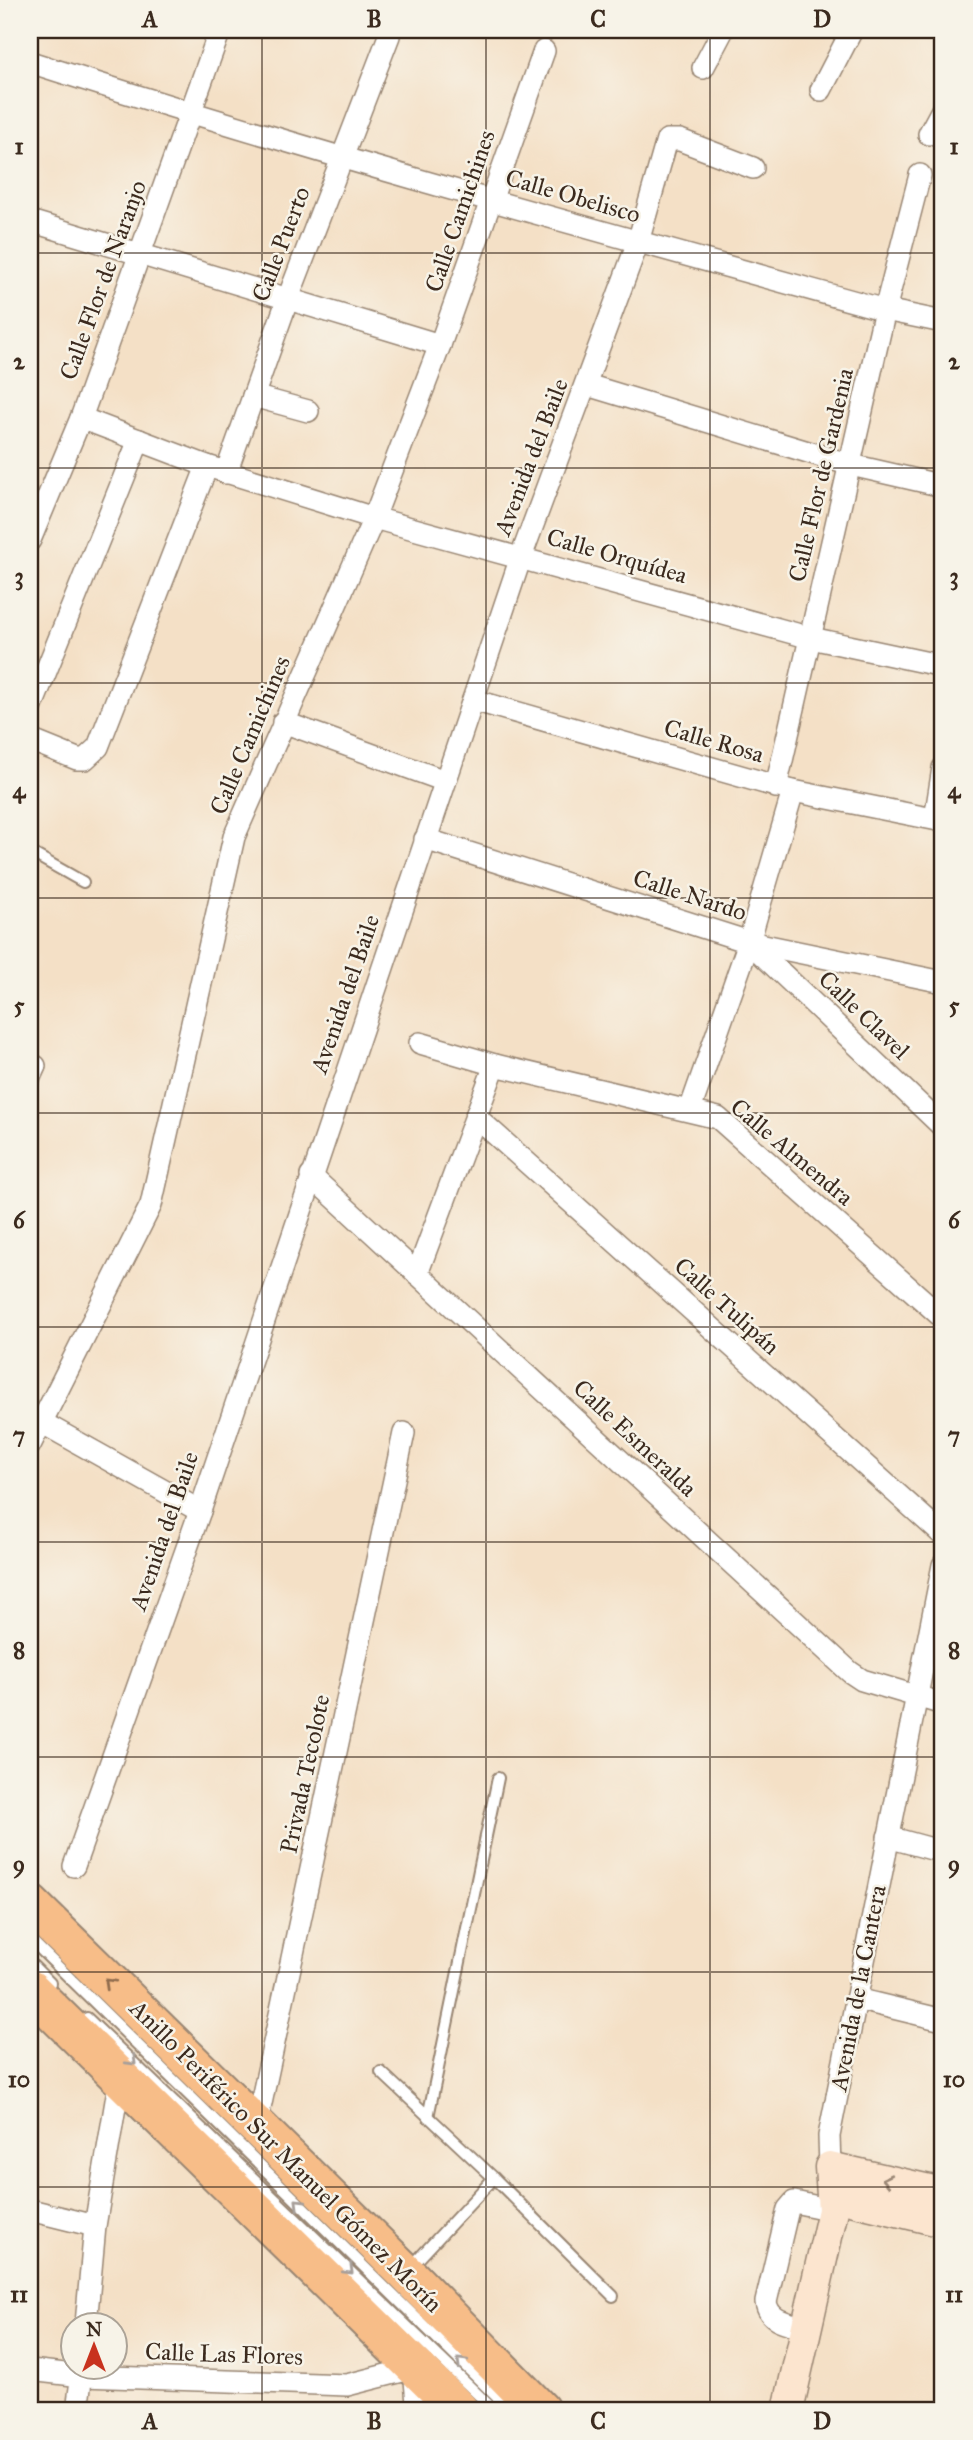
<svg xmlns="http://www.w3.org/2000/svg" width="973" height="2440" font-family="'IM FELL Great Primer',serif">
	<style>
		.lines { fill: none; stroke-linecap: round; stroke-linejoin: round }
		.lane-casing { stroke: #988572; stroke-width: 14 }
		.street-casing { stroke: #988572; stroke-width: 24 }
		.secondary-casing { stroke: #988572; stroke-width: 33 }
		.highway-casing { stroke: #988572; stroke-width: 42 }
		.lane { stroke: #fff; stroke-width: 10 }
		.street { stroke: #fff; stroke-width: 21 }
		.secondary { stroke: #fce5cf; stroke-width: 30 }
		.highway { stroke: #f7bd88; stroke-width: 38 }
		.oneway { stroke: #906c4e }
		.oneway2 { stroke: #a79f9a }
		.oneway3 { stroke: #9c8876 }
		.grid { fill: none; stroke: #3b2a1e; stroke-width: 2; stroke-opacity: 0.55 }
		.labels { text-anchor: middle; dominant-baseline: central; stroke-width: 5; stroke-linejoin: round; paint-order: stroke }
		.street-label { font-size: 24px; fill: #3b2a1e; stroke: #f7f3e8 }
		.neatline { fill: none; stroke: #3b2a1e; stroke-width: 2.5 }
		.grid-label { font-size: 23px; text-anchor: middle; font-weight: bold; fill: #3b2a1e }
	</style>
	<rect width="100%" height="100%" fill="#f7f3e8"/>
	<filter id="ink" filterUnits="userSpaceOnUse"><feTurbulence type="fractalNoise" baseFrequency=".0143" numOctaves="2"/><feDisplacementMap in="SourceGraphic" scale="14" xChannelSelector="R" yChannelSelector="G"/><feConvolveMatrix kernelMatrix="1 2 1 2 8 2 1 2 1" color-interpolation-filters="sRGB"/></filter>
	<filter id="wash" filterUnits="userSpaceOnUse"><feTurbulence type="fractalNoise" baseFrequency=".00686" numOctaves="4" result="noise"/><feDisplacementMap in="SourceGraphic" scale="28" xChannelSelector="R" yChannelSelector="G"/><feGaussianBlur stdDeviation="1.57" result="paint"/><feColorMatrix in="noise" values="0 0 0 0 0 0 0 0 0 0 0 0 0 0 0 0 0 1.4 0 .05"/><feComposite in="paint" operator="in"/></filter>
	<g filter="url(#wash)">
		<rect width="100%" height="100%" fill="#f4e0c6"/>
	</g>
	<g filter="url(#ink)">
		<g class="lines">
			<defs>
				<g id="lane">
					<path d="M30 852 83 882"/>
					<path d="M30 1939 510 2410"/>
					<path d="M30 1963 50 1983"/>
					<path d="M87 2018 494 2410"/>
					<path d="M381 2072 494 2178 410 2268"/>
					<path d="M428 2117 498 1778"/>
					<path d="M494 2178 613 2296"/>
				</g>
				<g id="street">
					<path d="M30 62C312 153 599 231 885 310L943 322"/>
					<path d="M703 68 723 30"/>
					<path d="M821 90 852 30"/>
					<path d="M929 134 943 108"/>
					<path d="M30 221 440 345"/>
					<path d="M587 385 851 465 943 486"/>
					<path d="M253 396 308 411"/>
					<path d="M81 418 207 466 374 518 811 638 943 666"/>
					<path d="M226 473 287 301 389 36"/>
					<path d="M30 540 81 418 220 30"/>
					<path d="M473 700 793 791 943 821"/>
					<path d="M30 711 139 440"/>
					<path d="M283 722 445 781"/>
					<path d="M30 740 77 759H85L98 747 207 466"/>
					<path d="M776 787 885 310 920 175"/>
					<path d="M935 819 943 768"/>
					<path d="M425 839 749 942 943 982"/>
					<path d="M749 942 943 1127"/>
					<path d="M420 1043 495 1065 718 1118 943 1318"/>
					<path d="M30 1077 35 1066"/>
					<path d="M690 1110 749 942 793 791"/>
					<path d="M476 1117 943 1535"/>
					<path d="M311 1176 850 1672 862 1680 943 1704"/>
					<path d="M417 1274 495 1065"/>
					<path d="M32 1417 200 1511"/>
					<path d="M30 1445 151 1205 234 837 374 518 440 345 544 51"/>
					<path d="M888 1837 943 1852"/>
					<path d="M74 1866 200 1511 521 557 638 242 667 140H680L753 168"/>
					<path d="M856 1999 943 2020"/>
					<path d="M256 2127 404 1433"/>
					<path d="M830 2167 829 2136 943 1565"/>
					<path d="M30 2210 95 2226"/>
					<path d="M86 2324 95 2226 120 2077"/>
					<path d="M808 2328C791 2323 769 2323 766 2302L788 2209 794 2202 833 2210"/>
					<path d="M30 2370 82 2376 347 2385 414 2368 417 2404 421 2410"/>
					<path d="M77 2410 83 2366"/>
				</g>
				<g id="secondary">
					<path d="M834 2196 943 2222"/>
					<path d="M788 2410 833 2210 830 2167 943 2193"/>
				</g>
				<g id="highway">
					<path d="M30 1904 406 2273 540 2410"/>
					<path d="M30 1989 459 2410"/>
				</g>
			</defs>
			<use href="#lane" class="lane-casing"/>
			<use href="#street" class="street-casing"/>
			<use href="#secondary" class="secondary-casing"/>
			<use href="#highway" class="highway-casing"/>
			<use href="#lane" class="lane"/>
			<use href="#street" class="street"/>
			<use href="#secondary" class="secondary"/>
			<use href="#highway" class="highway"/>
		</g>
		<defs><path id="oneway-chevron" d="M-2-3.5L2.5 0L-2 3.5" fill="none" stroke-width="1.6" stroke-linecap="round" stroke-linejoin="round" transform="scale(1.75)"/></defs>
		<use class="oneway" href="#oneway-chevron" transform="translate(109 1983) rotate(-136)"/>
		<g class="oneway2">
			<use href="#oneway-chevron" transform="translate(132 2061) rotate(44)"/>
			<use href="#oneway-chevron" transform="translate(299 2203) rotate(-136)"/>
			<use href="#oneway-chevron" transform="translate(349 2270) rotate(44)"/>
			<use href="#oneway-chevron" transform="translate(461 2362) rotate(-136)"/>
		</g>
		<use class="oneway3" href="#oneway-chevron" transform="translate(887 2180) rotate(-167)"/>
	</g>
	<path class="grid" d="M262 30V2410M486 30V2410M710 30V2410M30 253H943M30 468H943M30 683H943M30 898H943M30 1113H943M30 1327H943M30 1542H943M30 1757H943M30 1972H943M30 2187H943"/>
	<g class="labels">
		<g class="street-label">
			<text transform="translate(573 196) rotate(16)">Calle Obelisco</text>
			<text transform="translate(460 211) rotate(-71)">Calle Camichines</text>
			<text transform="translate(281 244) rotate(-69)">Calle Puerto</text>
			<text transform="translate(103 280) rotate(-70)">Calle Flor de Naranjo</text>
			<text transform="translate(531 457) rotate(-69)">Avenida del Baile</text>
			<text transform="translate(821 475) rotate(-77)">Calle Flor de Gardenia</text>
			<text transform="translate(617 556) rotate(16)">Calle Orquídea</text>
			<text transform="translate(250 735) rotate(-67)">Calle Camichines</text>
			<text transform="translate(714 741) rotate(16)">Calle Rosa</text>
			<text transform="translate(690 895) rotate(18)">Calle Nardo</text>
			<text transform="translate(345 994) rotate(-71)">Avenida del Baile</text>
			<text transform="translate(864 1015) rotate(44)">Calle Clavel</text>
			<text transform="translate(792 1152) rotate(40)">Calle Almendra</text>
			<text transform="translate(727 1306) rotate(42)">Calle Tulipán</text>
			<text transform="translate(635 1438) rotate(43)">Calle Esmeralda</text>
			<text transform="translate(164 1531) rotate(-71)">Avenida del Baile</text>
			<text transform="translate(305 1774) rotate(-78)">Privada Tecolote</text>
			<text transform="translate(858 1988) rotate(-79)">Avenida de la Cantera</text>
			<text transform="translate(286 2156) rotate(45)">Anillo Periférico Sur Manuel Gómez Morín</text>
			<text transform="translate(224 2354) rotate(2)">Calle Las Flores</text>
		</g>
	</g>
	<rect width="973" height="2440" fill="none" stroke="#f7f3e8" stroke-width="77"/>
	<g transform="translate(94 2346)"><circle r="33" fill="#f7f3e8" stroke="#aca397" stroke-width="2"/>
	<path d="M0-5L12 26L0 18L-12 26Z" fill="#c8321e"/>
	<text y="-10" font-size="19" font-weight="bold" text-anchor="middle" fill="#3b2a1e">N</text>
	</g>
	<rect x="38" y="38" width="896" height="2364" class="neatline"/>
	<g class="grid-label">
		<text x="150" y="27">A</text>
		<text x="374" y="27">B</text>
		<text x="598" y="27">C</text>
		<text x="822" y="27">D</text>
		<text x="19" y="154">1</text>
		<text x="954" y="154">1</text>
		<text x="19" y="369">2</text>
		<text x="954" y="369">2</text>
		<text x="19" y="584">3</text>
		<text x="954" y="584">3</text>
		<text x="19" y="798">4</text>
		<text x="954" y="798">4</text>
		<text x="19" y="1013">5</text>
		<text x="954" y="1013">5</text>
		<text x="19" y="1228">6</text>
		<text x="954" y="1228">6</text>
		<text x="19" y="1443">7</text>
		<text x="954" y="1443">7</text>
		<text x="19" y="1658">8</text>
		<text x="954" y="1658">8</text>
		<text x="19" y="1872">9</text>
		<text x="954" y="1872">9</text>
		<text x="19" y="2087">10</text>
		<text x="954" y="2087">10</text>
		<text x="19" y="2302">11</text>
		<text x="954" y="2302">11</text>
		<text x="150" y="2429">A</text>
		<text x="374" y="2429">B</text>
		<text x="598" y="2429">C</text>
		<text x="822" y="2429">D</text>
	</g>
</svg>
